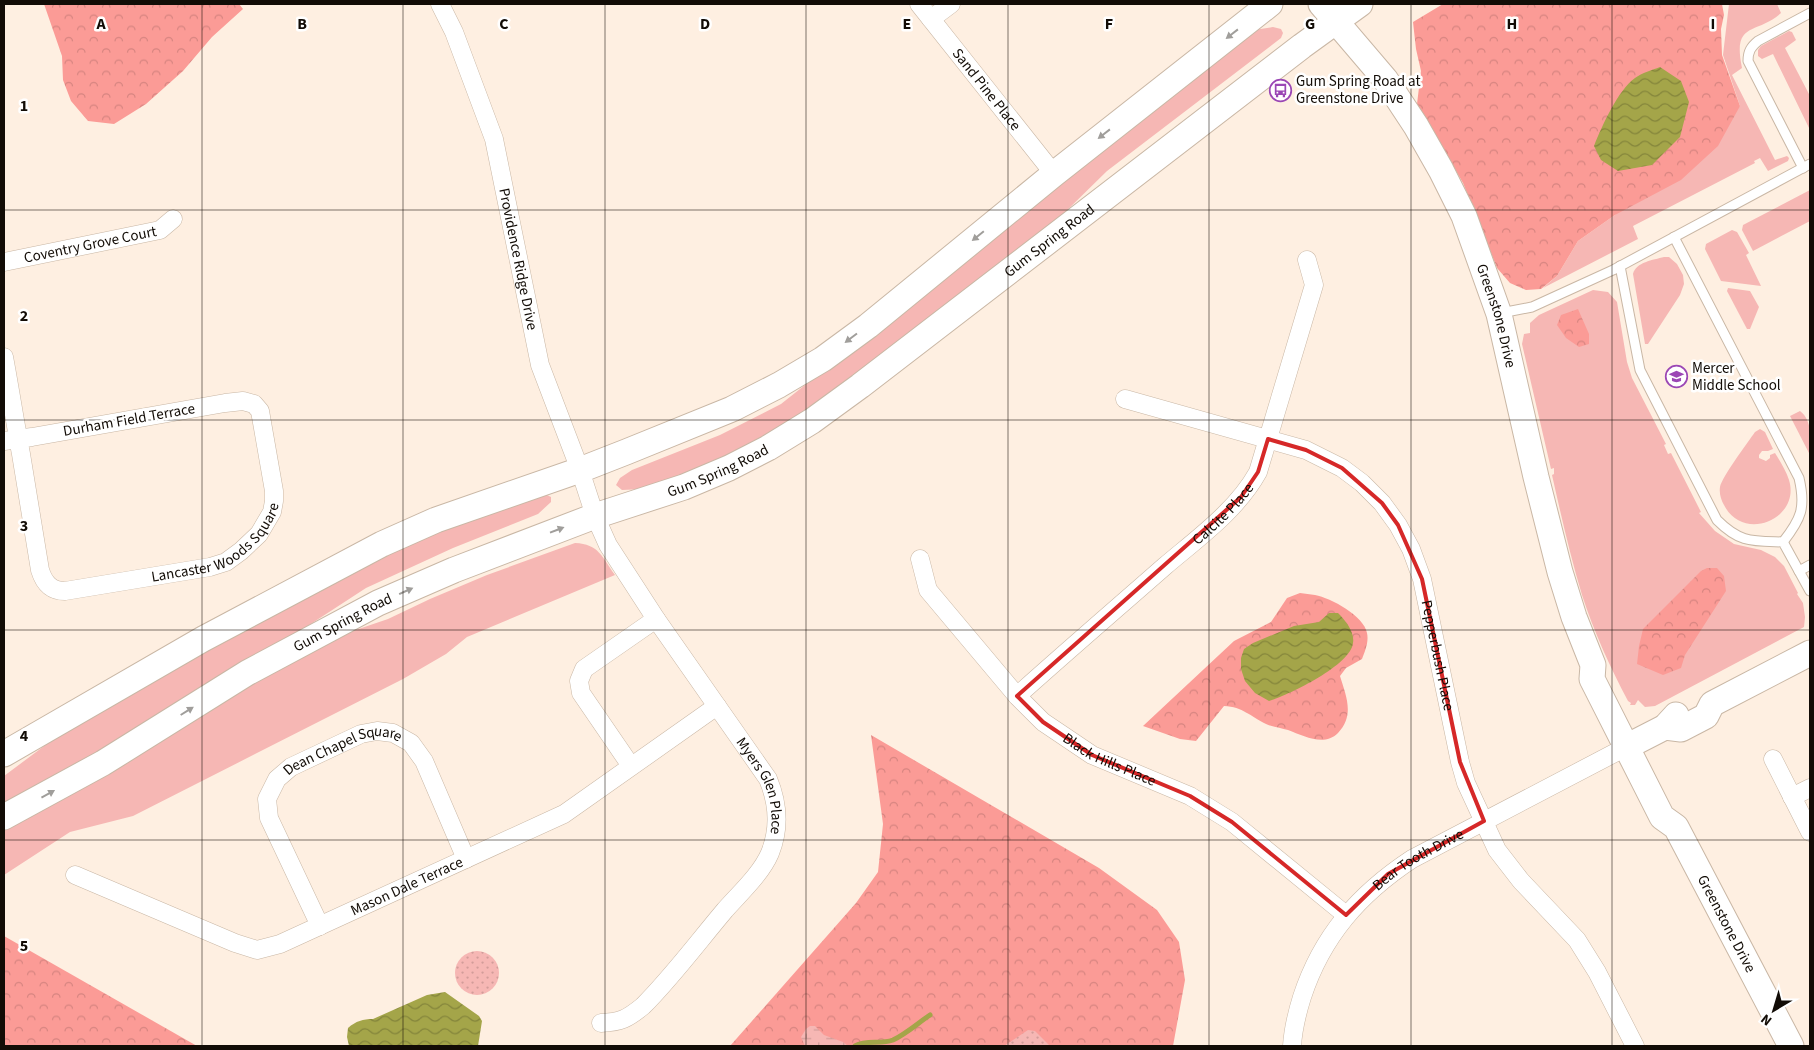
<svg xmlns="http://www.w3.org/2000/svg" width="1814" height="1050" font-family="'Source Sans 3',sans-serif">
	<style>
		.green { fill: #f6b7b4 }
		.forest { fill: url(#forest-crowns) }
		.wetland { fill: url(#wetland-marsh) }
		.park { fill: url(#park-dots) }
		.water { fill: url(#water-waves) }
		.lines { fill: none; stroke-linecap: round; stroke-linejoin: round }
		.stream { stroke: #a4a549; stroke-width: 5 }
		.lane-casing { stroke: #c9b7a5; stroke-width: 11 }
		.street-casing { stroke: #c9b7a5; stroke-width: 19 }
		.secondary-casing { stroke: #c9b7a5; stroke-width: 27 }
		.lane { stroke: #fff; stroke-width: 9 }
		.street { stroke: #fff; stroke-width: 18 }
		.secondary { stroke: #fff; stroke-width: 25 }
		.oneway { fill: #a09e9b }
		.marked { fill: none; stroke: #d62828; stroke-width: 4; stroke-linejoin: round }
		.grid { fill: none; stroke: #120c06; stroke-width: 1; stroke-opacity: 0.55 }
		.labels { text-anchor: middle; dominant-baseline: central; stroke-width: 5; stroke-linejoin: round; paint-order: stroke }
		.poi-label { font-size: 15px; fill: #120c06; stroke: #fff; text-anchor: start }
		.street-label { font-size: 15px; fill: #120c06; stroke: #fff }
		.grid-label { font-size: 16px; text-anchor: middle; font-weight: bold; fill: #120c06; stroke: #fff; stroke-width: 5; stroke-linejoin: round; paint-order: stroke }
	</style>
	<defs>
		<pattern id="forest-crowns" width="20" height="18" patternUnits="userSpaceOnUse" patternTransform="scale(1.25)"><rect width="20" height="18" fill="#fb9b96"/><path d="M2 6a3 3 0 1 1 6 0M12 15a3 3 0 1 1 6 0" fill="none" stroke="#d68480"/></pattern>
		<pattern id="wetland-marsh" width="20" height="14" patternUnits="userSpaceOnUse" patternTransform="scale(1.25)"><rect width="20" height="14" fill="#f6b7b4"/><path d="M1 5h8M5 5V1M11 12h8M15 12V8" fill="none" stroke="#d29c99"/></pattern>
		<pattern id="park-dots" width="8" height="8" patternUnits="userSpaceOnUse" patternTransform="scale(1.25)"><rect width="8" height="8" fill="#f6b7b4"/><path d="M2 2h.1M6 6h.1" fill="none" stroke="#d29c99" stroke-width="1.8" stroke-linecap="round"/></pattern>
		<pattern id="water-waves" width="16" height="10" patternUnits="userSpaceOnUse" patternTransform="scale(1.25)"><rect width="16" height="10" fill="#a4a549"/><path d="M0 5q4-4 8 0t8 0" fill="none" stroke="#84853b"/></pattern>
	</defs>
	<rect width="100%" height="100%" fill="#feefe1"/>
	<g class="green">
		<path d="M1729 4H1777L1781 13C1757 35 1732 20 1742 68L1732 75 1775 160 1787 156 1789 158 1788 161 1768 171 1760 158 1754 161 1755 163 1633 226 1638 239 1636 240 1543 288 1557 276 1578 241 1615 215 1740 106 1723 55Z"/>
		<path d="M1273 27 1281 29 1283 33 1281 38 1107 171 1054 223 813 406 759 439 715 463 643 489 622 490 616 485 620 478 632 470 720 435 781 404 1254 30Z"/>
		<path d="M1789 31 1792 32 1796 40 1785 48 1810 96V130L1773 54 1762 59 1758 56V50L1761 46Z"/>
		<path d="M1810 190V221L1753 251 1742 230 1743 225Z"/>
		<path d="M1732 230 1737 232 1749 253 1746 255 1761 286 1721 281 1705 249 1706 244Z"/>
		<path d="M1664 257H1669L1677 264 1683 275 1684 284 1680 295 1648 344H1645L1633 274C1636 262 1653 260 1664 257Z"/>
		<path d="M1728 288 1750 291 1759 307 1750 329H1747L1727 291Z"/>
		<path d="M1593 290 1608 292 1617 302 1627 362 1632 378 1666 444 1664 445 1668 454 1671 453 1701 512 1699 513 1715 531 1734 544 1761 550 1775 557 1784 566 1798 593 1797 594 1803 603 1805 617 1804 627 1655 706 1645 707 1638 700 1635 705H1630L1631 703 1628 701C1610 667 1594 632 1582 595 1570 555 1561 515 1552 475L1554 474V468L1551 469 1522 344 1524 334 1530 333V323L1539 315Z"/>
		<path d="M1800 411C1813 421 1810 439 1810 455L1790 416Z"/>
		<path d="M1760 429 1765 432 1773 449 1768 451H1762L1759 455V458L1766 461 1770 458V455L1775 453C1780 461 1786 471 1789 480 1801 519 1743 543 1724 505 1721 500 1719 493 1720 487 1722 477 1748 442 1755 432Z"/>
		<path d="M540 495H547L551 497V502L538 514 453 548 366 588 300 631 133 732 4 805V776L75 723 340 575 430 534Z"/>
		<path d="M575 543C599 544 602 557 615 575L467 637 446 654 403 679 133 816 70 832 4 875V828L224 698 335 637 388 619 430 599 487 575Z"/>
	</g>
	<g class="forest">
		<path d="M44 4H239L243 9 212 37 183 71 146 104 114 124 88 121 71 101 63 80 62 56Z"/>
		<path d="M1443 4H1722L1724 15 1721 29 1722 55 1740 106 1718 146 1681 180 1615 215 1578 241 1557 276 1541 289 1526 290 1510 283 1497 268 1463 183 1417 104 1421 71 1416 49 1413 22Z"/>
		<path d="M1578 309 1589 334V344L1579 347 1566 338 1557 325 1561 315Z"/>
		<path d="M1707 568H1717L1724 576 1726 591 1685 655 1681 668 1663 675 1637 664 1639 646 1643 629 1701 571Z"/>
		<path d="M1300 593C1305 594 1310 594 1315 595 1331 598 1364 616 1367 633 1369 642 1365 651 1362 659L1346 668 1340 676C1346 696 1355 715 1338 733 1324 747 1304 736 1288 730 1281 728 1273 727 1266 724 1250 716 1243 707 1224 706L1196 741 1180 739 1143 726 1234 641 1271 622 1287 598Z"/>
		<path d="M871 735 1099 868 1157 910 1179 942 1185 980 1173 1046H730L856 903 878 872 883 824Z"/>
		<path d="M4 936 197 1046H4Z"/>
	</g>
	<path class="wetland" d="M810 1026H815L824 1035 843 1042 848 1046H805L801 1037 806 1029Z"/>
	<g class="park">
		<circle cx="477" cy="973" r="22"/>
		<path d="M1028 1030 1035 1031 1050 1046H1004Z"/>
	</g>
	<g class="water">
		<path d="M1660 67 1681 81 1689 102 1680 137 1652 165 1618 171 1601 160 1594 146C1602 126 1618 90 1635 78 1642 73 1652 70 1660 67Z"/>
		<path d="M1329 613H1338C1345 620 1355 632 1353 643 1351 665 1289 695 1269 701L1255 693 1245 681 1241 669V658L1244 649 1253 643 1294 626 1319 622Z"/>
		<path d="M445 992 479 1016 482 1021 478 1046H349L347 1037 348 1028C356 1021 363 1019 373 1019L427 995Z"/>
	</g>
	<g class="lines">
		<path class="stream" d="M855 1046C867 1039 880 1045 893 1040 906 1034 918 1023 930 1015"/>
		<defs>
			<g id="lane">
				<path d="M1803 168 1748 61C1748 51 1751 47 1758 41L1810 13"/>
				<path d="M1674 237 1799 478C1806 508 1801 519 1783 542"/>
				<path d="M1620 266 1640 370 1717 520C1740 543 1752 541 1783 542L1810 591"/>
				<path d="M1501 313 1532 307 1613 270 1810 164"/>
				<path d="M1799 571 1810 565"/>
			</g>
			<g id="street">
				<path id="s1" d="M440 4 454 32 494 139 540 365 580 470 595 516 608 545 656 619 768 779C778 803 780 828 770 853 761 874 740 893 725 910 698 942 672 977 643 1006 627 1019 621 1022 601 1023"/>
				<path id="s2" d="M919 4 1054 174"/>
				<path d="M931 19 951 4"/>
				<path id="s3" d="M4 262 160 230 173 219"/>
				<path id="s4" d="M4 357C10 389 15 422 21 454L40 570C44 583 51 591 65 591L210 567 226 562 241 551 259 534 272 512 274 501V491L260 411 254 404 243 401 225 403 32 437 4 441"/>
				<path id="s5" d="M1125 399 1306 450 1342 468 1362 483 1382 503 1398 525 1411 549 1422 579 1460 762 1466 783 1497 850 1521 881 1577 940 1597 972 1635 1046"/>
				<path id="s6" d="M920 559 928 590 1017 696 1043 722 1092 755 1190 796 1232 822 1346 915"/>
				<path id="s7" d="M1017 696C1066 652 1116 609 1165 566 1198 538 1237 510 1258 472L1314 285 1307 260"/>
				<path d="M1773 759 1810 832"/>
				<path d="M631 766 581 693 579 681 584 669 656 619"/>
				<path d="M1792 797 1810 788"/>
				<path id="s8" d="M75 875 235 943 257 950 280 944 564 814 717 706"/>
				<path id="s9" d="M320 926 269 818 267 799 277 779 291 767 361 734 377 731 393 733 411 743 424 761 466 859"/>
				<path id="s10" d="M1292 1046C1293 1030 1297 1013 1302 997 1322 936 1359 894 1412 859L1626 747"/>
			</g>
			<g id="secondary">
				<path id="s11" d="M1321 4 1385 79 1416 126 1441 170 1464 216 1499 314 1536 477 1560 572 1574 617 1593 665 1592 679 1662 817 1676 827 1791 1046"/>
				<path d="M1665 727 1681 729 1706 716 1712 704 1810 653"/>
				<path d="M1626 747 1665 727 1676 715"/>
				<path d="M4 754 203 639 382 544 436 520 580 470 626 452 732 409 779 385 823 359 868 326 1054 174 1270 4"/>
				<path id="s12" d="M4 817 103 763 247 673 378 603 454 570 595 516 684 487 729 468 768 448 812 421 860 386 1302 46 1360 4"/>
			</g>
		</defs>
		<use href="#lane" class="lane-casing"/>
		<use href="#street" class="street-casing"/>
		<use href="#secondary" class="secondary-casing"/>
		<use href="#lane" class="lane"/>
		<use href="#street" class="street"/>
		<use href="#secondary" class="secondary"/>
	</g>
	<defs><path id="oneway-solid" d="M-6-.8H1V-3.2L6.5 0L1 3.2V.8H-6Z" transform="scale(1.25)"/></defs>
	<g class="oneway">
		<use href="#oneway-solid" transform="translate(1232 34) rotate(142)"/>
		<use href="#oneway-solid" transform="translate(1104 134) rotate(142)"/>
		<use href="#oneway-solid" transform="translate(978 236) rotate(141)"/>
		<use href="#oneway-solid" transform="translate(851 338) rotate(143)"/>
		<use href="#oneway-solid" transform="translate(557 530) rotate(-21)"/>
		<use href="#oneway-solid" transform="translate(406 591) rotate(-24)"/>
		<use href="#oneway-solid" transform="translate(187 711) rotate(-32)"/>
		<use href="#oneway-solid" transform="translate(48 794) rotate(-29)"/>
	</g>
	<path class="marked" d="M1268 439 1306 450 1342 468 1382 503 1398 525 1422 579 1460 762 1484 821 1388 874 1346 915 1232 822 1190 796 1092 755 1043 722 1017 696 1241 497 1258 472Z"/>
	<path class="grid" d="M202 4V1046M403 4V1046M605 4V1046M806 4V1046M1008 4V1046M1209 4V1046M1411 4V1046M1612 4V1046M4 210H1810M4 420H1810M4 630H1810M4 840H1810"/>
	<defs>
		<symbol id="bus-ring" viewBox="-11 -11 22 22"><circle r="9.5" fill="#fff" stroke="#9b47b5" stroke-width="1.5"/><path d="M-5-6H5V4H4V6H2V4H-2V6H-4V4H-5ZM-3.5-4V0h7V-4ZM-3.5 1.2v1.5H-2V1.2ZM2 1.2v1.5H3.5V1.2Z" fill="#9b47b5"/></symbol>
		<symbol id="school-ring" viewBox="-11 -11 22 22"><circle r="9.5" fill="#fff" stroke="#9b47b5" stroke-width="1.5"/><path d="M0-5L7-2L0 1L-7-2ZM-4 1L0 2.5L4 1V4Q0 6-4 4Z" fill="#9b47b5"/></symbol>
	</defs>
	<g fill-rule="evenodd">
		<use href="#bus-ring" x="1268" y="78" width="25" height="25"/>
		<use href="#school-ring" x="1664" y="364" width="25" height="25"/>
	</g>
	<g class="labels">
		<g class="poi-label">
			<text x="1296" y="81">Gum Spring Road at<tspan x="1296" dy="17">Greenstone Drive</tspan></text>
			<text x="1692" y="368">Mercer<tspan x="1692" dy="17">Middle School</tspan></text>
		</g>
		<g class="street-label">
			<text stroke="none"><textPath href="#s2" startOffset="109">Sand Pine Place</textPath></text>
			<text stroke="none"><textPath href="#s12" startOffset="1201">Gum Spring Road</textPath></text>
			<text stroke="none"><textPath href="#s3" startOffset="88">Coventry Grove Court</textPath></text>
			<text stroke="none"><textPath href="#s1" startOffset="268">Providence Ridge Drive</textPath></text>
			<text stroke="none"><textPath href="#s11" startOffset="362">Greenstone Drive</textPath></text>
			<text transform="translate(129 420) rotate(-10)">Durham Field Terrace</text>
			<text stroke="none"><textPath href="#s12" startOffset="796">Gum Spring Road</textPath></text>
			<text stroke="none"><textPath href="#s7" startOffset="275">Calcite Place</textPath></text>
			<text stroke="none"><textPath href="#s4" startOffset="416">Lancaster Woods Square</textPath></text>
			<text stroke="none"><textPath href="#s12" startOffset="391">Gum Spring Road</textPath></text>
			<text stroke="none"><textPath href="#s5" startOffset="446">Pepperbush Place</textPath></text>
			<text stroke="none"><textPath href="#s6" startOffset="284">Black Hills Place</textPath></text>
			<text stroke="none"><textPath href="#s9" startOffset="235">Dean Chapel Square</textPath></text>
			<text stroke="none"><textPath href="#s1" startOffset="856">Myers Glen Place</textPath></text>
			<text stroke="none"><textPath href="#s10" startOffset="235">Bear Tooth Drive</textPath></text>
			<text stroke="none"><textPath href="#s8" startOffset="360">Mason Dale Terrace</textPath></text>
			<text stroke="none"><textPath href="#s11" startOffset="1020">Greenstone Drive</textPath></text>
		</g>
	</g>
	<g class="grid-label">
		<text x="101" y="29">A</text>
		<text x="302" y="29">B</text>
		<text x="504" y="29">C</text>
		<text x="705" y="29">D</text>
		<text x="907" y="29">E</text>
		<text x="1109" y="29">F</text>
		<text x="1310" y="29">G</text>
		<text x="1512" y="29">H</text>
		<text x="1713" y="29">I</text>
		<text x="24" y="111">1</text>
		<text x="24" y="321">2</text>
		<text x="24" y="531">3</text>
		<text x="24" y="741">4</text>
		<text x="24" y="951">5</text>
	</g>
	<rect width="1814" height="1050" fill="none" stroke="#120c06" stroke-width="10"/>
	<g transform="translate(1774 1010) rotate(218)" stroke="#ffffff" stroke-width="4" paint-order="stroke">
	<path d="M0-4L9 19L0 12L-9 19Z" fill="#120c06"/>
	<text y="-8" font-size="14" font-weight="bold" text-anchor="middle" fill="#120c06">N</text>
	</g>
</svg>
